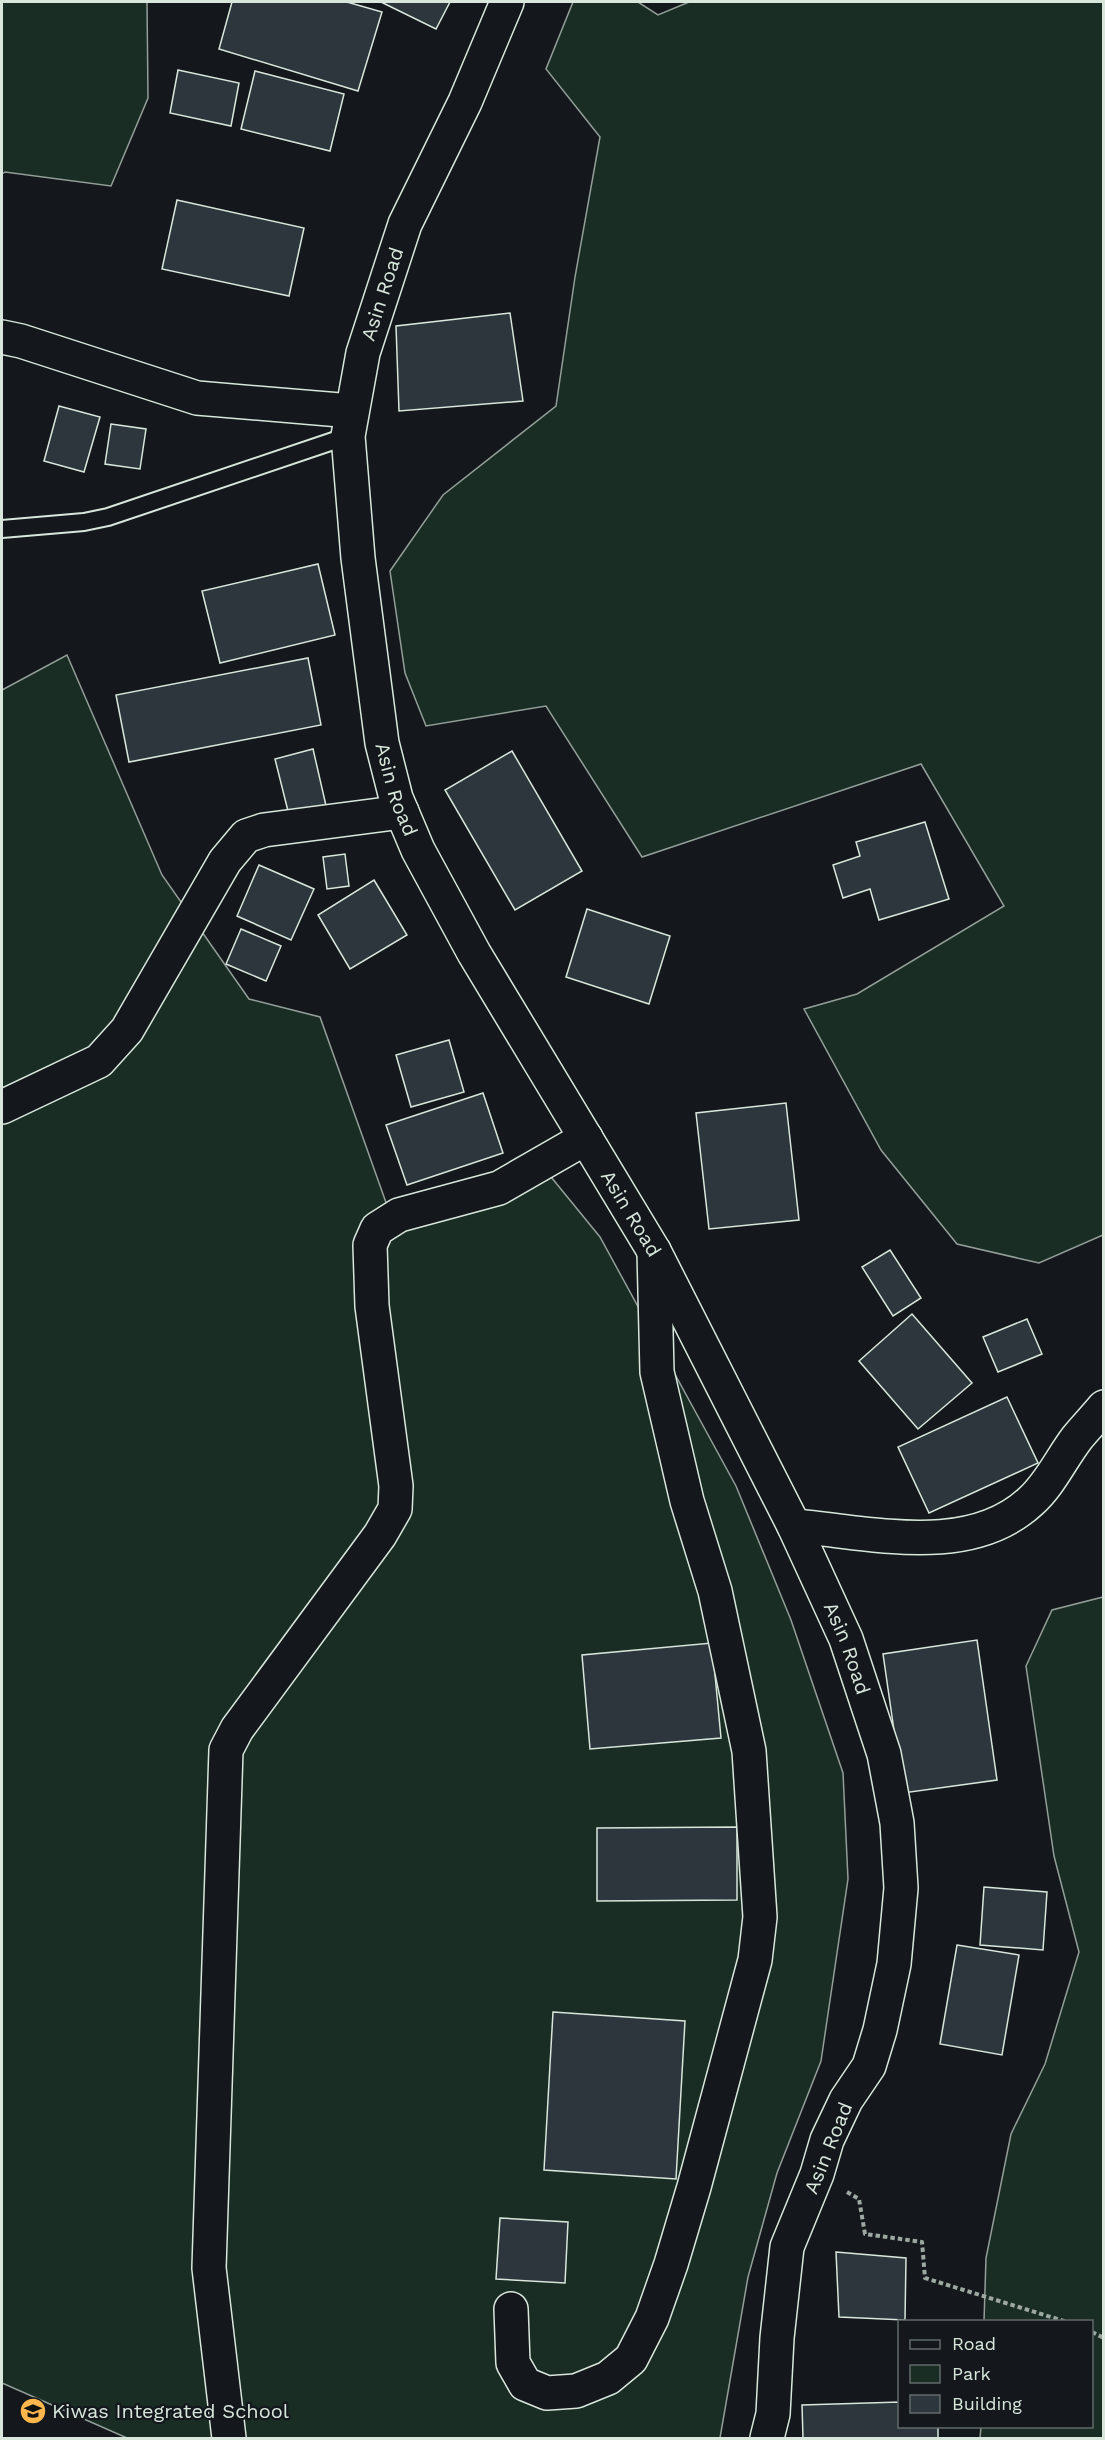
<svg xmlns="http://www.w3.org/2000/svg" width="1105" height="2440" font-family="'Work Sans',sans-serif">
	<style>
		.green { fill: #1a2d24; stroke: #939e99; stroke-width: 1.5 }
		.building { fill: #2c363c; stroke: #d8e6dc; stroke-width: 1.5 }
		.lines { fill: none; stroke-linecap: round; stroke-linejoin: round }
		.service-casing { stroke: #d8e6dc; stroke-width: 20 }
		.minor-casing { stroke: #d8e6dc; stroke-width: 36 }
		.secondary-casing { stroke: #d8e6dc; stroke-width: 36 }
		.path { stroke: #9da8a2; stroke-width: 4; stroke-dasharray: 4.5 3; stroke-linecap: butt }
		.service { stroke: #14181c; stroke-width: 16 }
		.minor { stroke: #14181c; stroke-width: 33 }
		.secondary { stroke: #14181c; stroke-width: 33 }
		.labels { text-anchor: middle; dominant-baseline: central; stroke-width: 4.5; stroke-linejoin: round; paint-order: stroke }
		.street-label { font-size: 20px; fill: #d8e6dc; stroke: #14181c }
		.poi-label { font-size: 20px; fill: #d8e6dc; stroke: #14181c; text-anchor: start }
	</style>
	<rect width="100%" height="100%" fill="#14181c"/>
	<g class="green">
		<path d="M2 2H147L148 98 111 186 5 172 2 174Z"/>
		<path d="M573 2H638L658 15 689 2H1103V1235L1039 1263 957 1244 881 1150 804 1009 857 994 1004 906 921 764 642 857 546 706 426 726 405 673 390 571 443 495 556 406 575 277 600 137 546 69Z"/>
		<path d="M67 655 162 875 249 999 320 1017 394 1225 538 1161 600 1237 736 1486 791 1620 843 1773 848 1879 821 2061 777 2173 748 2277 720 2438H127L2 2383V690Z"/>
		<path d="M1103 1597V2438H980L981 2427 1092 2426V2322L984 2321 986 2258 1011 2134 1045 2064 1079 1952 1054 1856 1026 1666 1052 1610Z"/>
	</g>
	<g class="building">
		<path d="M232 2H347L382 12 358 91 219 49Z"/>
		<path d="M381 2H450L436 29Z"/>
		<path d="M178 70 239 83 231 126 170 113Z"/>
		<path d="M255 71 344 94 330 151 241 129Z"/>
		<path d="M177 200 304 228 289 296 162 269Z"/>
		<path d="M510 313 523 401 399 411 396 326Z"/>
		<path d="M59 406 100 417 84 472 44 461Z"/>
		<path d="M111 424 146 429 140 469 105 464Z"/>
		<path d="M318 564 335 635 220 663 202 591Z"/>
		<path d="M308 658 321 725 129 762 116 695Z"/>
		<path d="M313 749 327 810 290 819 275 759Z"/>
		<path d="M512 751 582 871 515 910 445 790Z"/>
		<path d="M925 822 949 899 879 920 870 889 843 898 833 865 860 856 856 842Z"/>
		<path d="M345 854 349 886 327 889 323 857Z"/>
		<path d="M259 865 314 889 291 940 237 916Z"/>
		<path d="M374 880 407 935 350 969 318 915Z"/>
		<path d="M587 909 670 936 649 1004 566 977Z"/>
		<path d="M241 929 281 946 266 981 226 964Z"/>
		<path d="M449 1040 464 1092 411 1107 396 1055Z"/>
		<path d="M483 1093 503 1153 407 1185 386 1125Z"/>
		<path d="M786 1103 799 1220 709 1229 696 1113Z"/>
		<path d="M890 1250 921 1298 893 1316 862 1267Z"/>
		<path d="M912 1314 972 1383 918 1429 859 1361Z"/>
		<path d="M1027 1319 1042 1354 998 1372 983 1337Z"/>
		<path d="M1007 1397 1038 1463 929 1513 898 1447Z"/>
		<path d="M977 1640 997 1780 903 1793 883 1654Z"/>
		<path d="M712 1643 721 1738 590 1749 582 1655Z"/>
		<path d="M737 1827V1900L597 1901V1828Z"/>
		<path d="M984 1887 1047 1892 1043 1950 980 1945Z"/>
		<path d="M957 1945 1019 1955 1002 2055 940 2044Z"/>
		<path d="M553 2012 685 2021 676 2179 544 2170Z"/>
		<path d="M500 2218 568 2222 565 2283 496 2279Z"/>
		<path d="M836 2252 906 2258 905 2320 839 2317Z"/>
		<path d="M900 2402V2426H938V2438H803L802 2405Z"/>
	</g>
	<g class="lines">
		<defs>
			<path id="service" d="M2 529 84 522 108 517 348 436"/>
			<g id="minor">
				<path d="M2 337 21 341 197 398 352 411"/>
				<path d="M2 1107 99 1061 127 1030 225 861 246 836 264 830 402 812"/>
				<path d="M794 1526C870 1532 969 1559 1031 1501 1050 1484 1061 1459 1077 1438 1085 1428 1095 1418 1104 1407"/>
				<path d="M511 2309 513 2363 525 2384 547 2393 576 2391 608 2378 631 2359 652 2318 671 2264 694 2187 755 1960 760 1917 749 1751 715 1591 687 1501 657 1372 654 1251"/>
				<path d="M229 2438 209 2268 226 1750 237 1729 380 1535 395 1509 396 1486 372 1306 370 1245 377 1229 399 1215 499 1188 586 1138"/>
			</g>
			<g id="secondary">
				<path id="s1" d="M507 2 465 102 405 224 363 353 348 436 358 558 382 743 396 798 418 850 474 953 654 1251 794 1526 846 1639 884 1754 897 1823 901 1888 894 1964 880 2030 869 2066 846 2100 827 2140 817 2174 787 2247 777 2338 773 2414 767 2438"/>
			</g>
		</defs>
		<use href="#service" class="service-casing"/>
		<use href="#minor" class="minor-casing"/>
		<use href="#secondary" class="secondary-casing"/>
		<g class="path">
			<path d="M847 2192 859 2199 865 2234 922 2242 925 2278 1067 2322"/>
			<path d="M1092 2332 1104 2338"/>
		</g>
		<use href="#service" class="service"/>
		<use href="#minor" class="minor"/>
		<use href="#secondary" class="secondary"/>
	</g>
	<defs>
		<symbol id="school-disc" viewBox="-11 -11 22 22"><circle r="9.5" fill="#ffb74d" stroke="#14181c"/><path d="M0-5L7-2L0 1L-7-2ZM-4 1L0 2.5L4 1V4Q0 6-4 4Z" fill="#111"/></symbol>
	</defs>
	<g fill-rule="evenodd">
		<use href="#school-disc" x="18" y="2396" width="30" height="30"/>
	</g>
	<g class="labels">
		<g class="street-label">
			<text transform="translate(382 294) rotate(-72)">Asin Road</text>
			<text stroke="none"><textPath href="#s1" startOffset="822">Asin Road</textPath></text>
			<text stroke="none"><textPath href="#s1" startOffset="1308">Asin Road</textPath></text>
			<text stroke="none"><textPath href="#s1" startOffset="1794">Asin Road</textPath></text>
			<text transform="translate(828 2148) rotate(-68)">Asin Road</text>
		</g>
		<g class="poi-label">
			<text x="52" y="2411">Kiwas Integrated School</text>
		</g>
	</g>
	<rect width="1105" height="2440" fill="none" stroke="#d8e6dc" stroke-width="6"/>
	<rect x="898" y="2320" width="195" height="108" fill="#14181c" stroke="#626a69" stroke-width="1.5"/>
	<rect x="910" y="2340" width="30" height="9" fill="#14181c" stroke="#626a69" stroke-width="1.5"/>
	<text x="952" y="2350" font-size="18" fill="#d8e6dc">Road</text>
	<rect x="910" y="2365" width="30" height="18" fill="#1a2d24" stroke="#626a69" stroke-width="1.5"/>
	<text x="952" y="2380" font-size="18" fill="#d8e6dc">Park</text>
	<rect x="910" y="2395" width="30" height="18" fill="#2c363c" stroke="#626a69" stroke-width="1.5"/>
	<text x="952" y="2410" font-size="18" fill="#d8e6dc">Building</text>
</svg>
